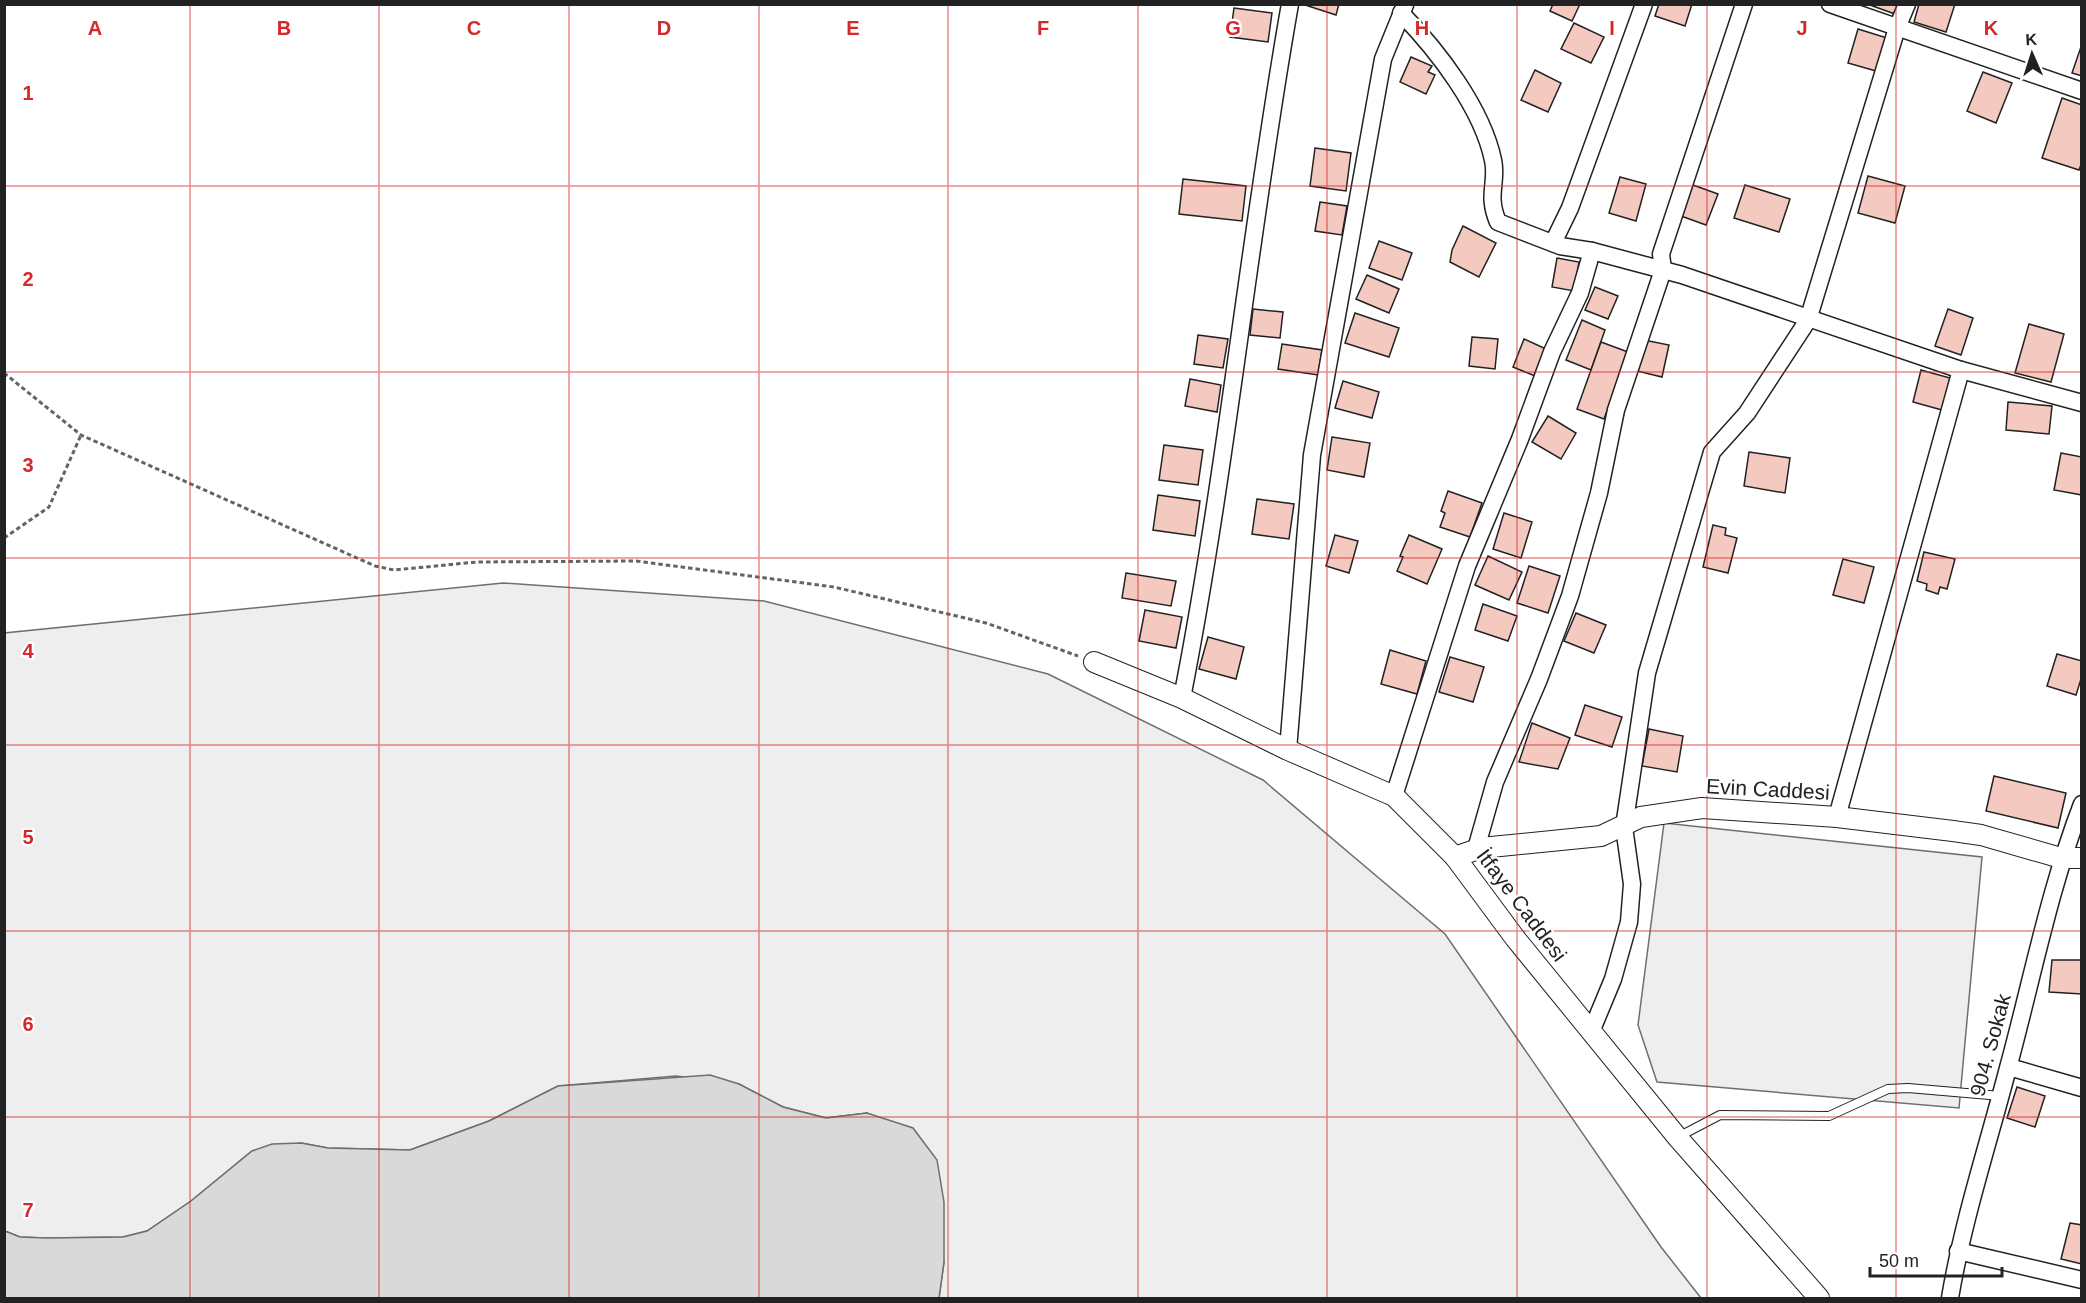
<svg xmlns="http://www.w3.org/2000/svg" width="2086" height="1303" font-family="Arial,sans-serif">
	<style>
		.green { fill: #eee; stroke: #6f6f6f; stroke-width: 1.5 }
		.water { fill: #d9d9d9; stroke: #6f6f6f; stroke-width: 1.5 }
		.building { fill: #f3c9c0; stroke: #222; stroke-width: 1.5 }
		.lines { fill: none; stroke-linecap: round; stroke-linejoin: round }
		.service-casing { stroke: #222; stroke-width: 10 }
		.minor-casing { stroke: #222; stroke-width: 19 }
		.tertiary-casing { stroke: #222; stroke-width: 22 }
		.path { stroke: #646464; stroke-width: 3; stroke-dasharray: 4.5 3; stroke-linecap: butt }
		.service { stroke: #fff; stroke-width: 8 }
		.minor { stroke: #fff; stroke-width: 16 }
		.tertiary { stroke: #fff; stroke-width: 20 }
		.grid { fill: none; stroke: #d62828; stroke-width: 1.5; stroke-opacity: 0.55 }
		.labels { text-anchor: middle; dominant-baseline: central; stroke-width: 4.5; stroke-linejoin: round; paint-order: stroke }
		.street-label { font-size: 21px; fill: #222; stroke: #fff }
		.grid-label { font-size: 20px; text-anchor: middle; font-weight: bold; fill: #d62828; stroke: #fff; stroke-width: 4.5; stroke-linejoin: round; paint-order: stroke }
	</style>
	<rect width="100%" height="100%" fill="#fff"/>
	<g class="green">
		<path d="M503 583 764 601 1048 674 1263 780 1445 934 1661 1247 1701 1298H939L944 1262 867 1113 826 1118 783 1107 739 1084 676 1076 558 1086 489 1121 410 1150 328 1148 301 1143 252 1151 191 1201 147 1231 123 1237 46 1238 20 1237 5 1231 4 633Z"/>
		<path d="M1664 823 1982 857 1959 1108 1657 1082 1638 1025Z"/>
	</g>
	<path class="water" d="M710 1075 739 1084 783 1107 826 1118 867 1113 913 1128 937 1160 944 1202V1262L939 1298H5V1231L20 1237 46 1238 123 1237 147 1231 191 1201 252 1151 272 1144 301 1143 328 1148 410 1150 489 1121 558 1086Z"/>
	<g class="building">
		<path d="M1302 4H1339L1336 15Z"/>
		<path d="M1553 4H1580L1572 21 1550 11Z"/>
		<path d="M1659 4H1692L1685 26 1655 16Z"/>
		<path d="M1867 4H1899L1895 14Z"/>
		<path d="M1919 4H1955L1946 32 1914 22Z"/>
		<path d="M1234 8 1272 13 1268 42 1230 37Z"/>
		<path d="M1574 23 1604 37 1591 63 1561 49Z"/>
		<path d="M1858 29 1887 38 1876 71 1848 63Z"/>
		<path d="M2082 44V76L2072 73Z"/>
		<path d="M1411 57 1432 66 1428 72 1435 75 1426 94 1400 82Z"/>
		<path d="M1535 70 1561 83 1548 112 1521 100Z"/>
		<path d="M1983 72 2012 83 1996 123 1967 111Z"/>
		<path d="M2062 98 2082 105V162L2079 170 2042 158Z"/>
		<path d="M1315 148 1351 153 1346 191 1310 186Z"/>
		<path d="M1868 176 1905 186 1895 223 1858 213Z"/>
		<path d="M1620 177 1646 184 1636 221 1609 213Z"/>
		<path d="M1183 179 1246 186 1242 221 1179 214Z"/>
		<path d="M1693 185 1718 194 1706 225 1681 216Z"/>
		<path d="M1745 185 1790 199 1779 232 1734 218Z"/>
		<path d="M1320 202 1347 206 1342 235 1315 231Z"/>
		<path d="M1463 226 1496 243 1479 277 1450 262 1452 250Z"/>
		<path d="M1379 241 1412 253 1402 280 1369 268Z"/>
		<path d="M1557 258 1579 262 1574 291 1552 287Z"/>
		<path d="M1367 275 1399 289 1389 313 1356 299Z"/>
		<path d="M1595 287 1618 296 1608 319 1585 310Z"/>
		<path d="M1253 309 1283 312 1280 338 1250 335Z"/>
		<path d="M1948 309 1973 318 1961 355 1935 346Z"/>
		<path d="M1355 313 1399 328 1389 357 1345 343Z"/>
		<path d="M1582 320 1605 330 1591 370 1566 360Z"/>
		<path d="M2029 324 2064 334 2051 382 2015 373Z"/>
		<path d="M1198 335 1228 339 1223 368 1194 364Z"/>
		<path d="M1472 337 1498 339 1495 369 1469 366Z"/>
		<path d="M1524 339 1546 349 1535 376 1513 367Z"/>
		<path d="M1644 340 1669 345 1662 377 1637 371Z"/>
		<path d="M1601 342 1628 352 1604 419 1577 409Z"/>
		<path d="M1282 344 1322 350 1318 375 1278 369Z"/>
		<path d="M1921 370 1950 378 1942 410 1913 402Z"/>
		<path d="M1190 379 1221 385 1217 412 1185 406Z"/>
		<path d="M1343 381 1379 392 1372 418 1335 408Z"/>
		<path d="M2008 402 2052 406 2049 434 2006 430Z"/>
		<path d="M1548 416 1576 433 1561 459 1532 442Z"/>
		<path d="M1332 437 1370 443 1364 477 1327 470Z"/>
		<path d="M1164 445 1203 450 1198 485 1159 480Z"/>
		<path d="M1749 452 1790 458 1785 493 1744 486Z"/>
		<path d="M2061 453 2082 457V495L2054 490Z"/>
		<path d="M1448 491 1482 503 1470 537 1440 527 1445 513 1441 511Z"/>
		<path d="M1158 495 1200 501 1195 536 1153 530Z"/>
		<path d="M1257 499 1294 504 1289 539 1252 534Z"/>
		<path d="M1504 513 1532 522 1521 558 1493 549Z"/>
		<path d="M1713 525 1726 528 1725 535 1737 538 1728 573 1703 567Z"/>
		<path d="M1335 535 1358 541 1349 573 1326 566Z"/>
		<path d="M1409 535 1442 549 1427 584 1397 571 1403 557 1400 556Z"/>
		<path d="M1924 552 1955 559 1947 589 1940 587 1938 594 1926 590 1927 584 1917 581Z"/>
		<path d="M1488 556 1522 572 1509 600 1475 585Z"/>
		<path d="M1843 559 1874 567 1864 603 1833 595Z"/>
		<path d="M1529 566 1560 576 1548 613 1517 603Z"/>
		<path d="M1126 573 1176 581 1171 606 1122 598Z"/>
		<path d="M1483 604 1517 616 1508 641 1475 630Z"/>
		<path d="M1145 610 1182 617 1176 648 1139 641Z"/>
		<path d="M1576 613 1606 625 1594 653 1564 641Z"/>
		<path d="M1208 637 1244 647 1236 679 1199 669Z"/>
		<path d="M1390 650 1426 661 1417 694 1381 684Z"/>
		<path d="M2057 654 2082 661V676L2076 695 2047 686Z"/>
		<path d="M1450 657 1484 667 1473 702 1439 692Z"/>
		<path d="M1585 705 1622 717 1612 747 1575 735Z"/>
		<path d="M1532 723 1570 738 1558 769 1519 762Z"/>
		<path d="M1649 729 1683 736 1677 772 1642 766Z"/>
		<path d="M1994 776 2066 793 2058 828 1986 811Z"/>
		<path d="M2052 960H2082V994L2049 992Z"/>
		<path d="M2017 1087 2045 1096 2035 1127 2007 1118Z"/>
		<path d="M2070 1223 2082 1225V1264L2061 1259Z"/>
	</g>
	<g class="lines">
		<defs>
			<path id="service" d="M1678 1137 1720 1115 1829 1116 1888 1089 1908 1088 2001 1096"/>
			<g id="minor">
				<path d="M1830 4 2082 91"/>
				<path d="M1401 13C1438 51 1482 108 1493 160 1498 183 1486 194 1498 222L1560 246 1592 251 1682 275 1961 370 2082 403"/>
				<path d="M1553 243 1570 208 1644 4"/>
				<path d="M1182 698C1227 468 1249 235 1290 4"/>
				<path d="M1288 750 1312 455 1383 59 1405 5"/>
				<path d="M1394 796 1467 566 1520 439 1552 352 1580 293 1592 251"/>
				<path d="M1837 817 1961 370"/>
				<path d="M1476 849 1495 782 1539 679 1570 596 1599 493 1616 410 1663 270 1661 254 1744 4"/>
				<path d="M1591 1032 1613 979 1629 922 1632 884 1624 827 1647 673 1712 452 1747 413 1808 320 1897 28 1907 4"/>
				<path d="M2009 1067 2082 1088"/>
				<path d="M1958 1251 2082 1280"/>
				<path d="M1950 1298C1963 1220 1988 1145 2008 1068 2032 980 2049 890 2082 804"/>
			</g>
			<g id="tertiary">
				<path d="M1094 662 1182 698 1288 750 1394 796 1455 857 1515 938 1678 1138 1819 1298"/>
				<path d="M1455 857 1481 848 1601 836 1641 817 1702 808 1837 817 1953 831 1981 835 2061 858H2082"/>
			</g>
		</defs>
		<use href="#service" class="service-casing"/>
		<use href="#minor" class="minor-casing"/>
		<use href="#tertiary" class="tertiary-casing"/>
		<g class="path">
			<path d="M4 373 81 435 375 566 394 570 477 562 636 561 834 587 986 623 1078 656"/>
			<path d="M4 538 49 507 81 435"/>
		</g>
		<use href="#service" class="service"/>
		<use href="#minor" class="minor"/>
		<use href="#tertiary" class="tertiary"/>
	</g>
	<path class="grid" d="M190 4V1298M379 4V1298M569 4V1298M759 4V1298M948 4V1298M1138 4V1298M1327 4V1298M1517 4V1298M1707 4V1298M1896 4V1298M4 186H2082M4 372H2082M4 558H2082M4 745H2082M4 931H2082M4 1117H2082"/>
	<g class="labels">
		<g class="street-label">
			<text transform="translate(1768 789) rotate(3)">Evin Caddesi</text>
			<text transform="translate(1522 905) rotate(53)">İtfaye Caddesi</text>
			<text transform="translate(1990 1045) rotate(-75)">904. Sokak</text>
		</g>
	</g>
	<g class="grid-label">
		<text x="95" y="35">A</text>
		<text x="284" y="35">B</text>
		<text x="474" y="35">C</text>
		<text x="664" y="35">D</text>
		<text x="853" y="35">E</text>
		<text x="1043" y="35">F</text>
		<text x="1233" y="35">G</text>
		<text x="1422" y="35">H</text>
		<text x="1612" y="35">I</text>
		<text x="1802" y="35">J</text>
		<text x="1991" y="35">K</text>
		<text x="28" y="100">1</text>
		<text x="28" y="286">2</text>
		<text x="28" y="472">3</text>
		<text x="28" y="658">4</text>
		<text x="28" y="844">5</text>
		<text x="28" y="1031">6</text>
		<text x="28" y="1217">7</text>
	</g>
	<rect width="2086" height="1303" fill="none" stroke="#222222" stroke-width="12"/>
	<g transform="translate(2032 54) rotate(357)" stroke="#ffffff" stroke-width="4.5" paint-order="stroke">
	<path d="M0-4.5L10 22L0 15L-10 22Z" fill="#222222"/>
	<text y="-9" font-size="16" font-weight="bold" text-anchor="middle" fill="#222222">K</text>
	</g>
	<path d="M1870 1267v9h132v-9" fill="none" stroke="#222222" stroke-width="3"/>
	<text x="1879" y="1267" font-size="18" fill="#222222" stroke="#ffffff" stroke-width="4.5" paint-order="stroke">50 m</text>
</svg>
